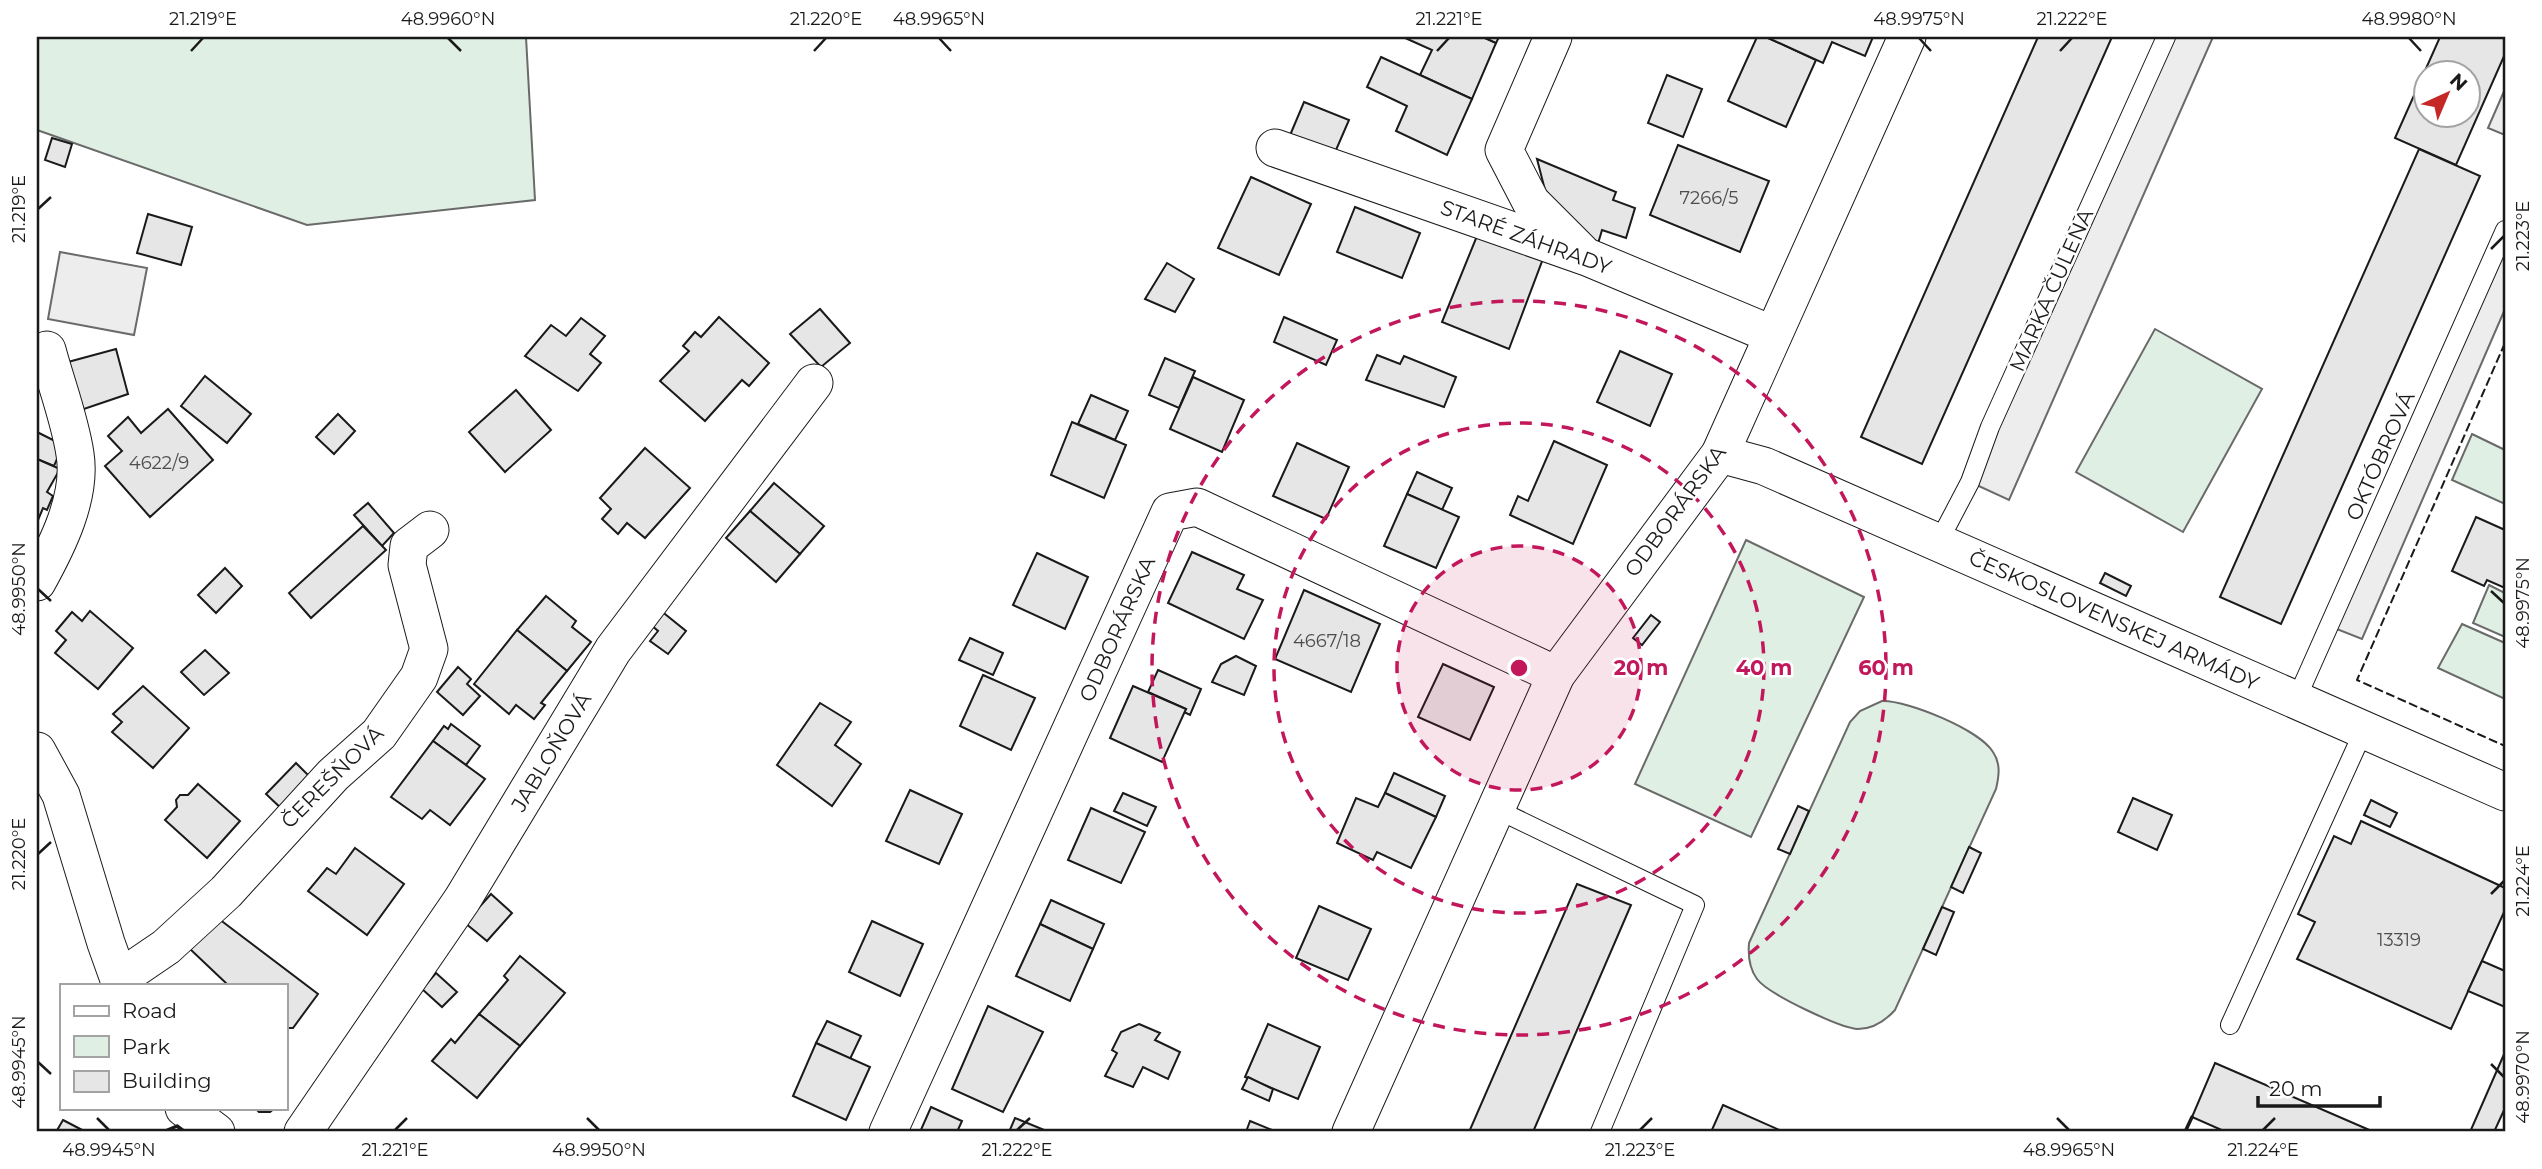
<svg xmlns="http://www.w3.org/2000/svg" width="2542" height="1169" font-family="Montserrat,sans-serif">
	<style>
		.green { fill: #e0efe3; stroke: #6a6a6a; stroke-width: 2 }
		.parking { fill: #ededed; stroke: #6a6a6a; stroke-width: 2 }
		.building { fill: #e6e6e6; stroke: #1a1a1a; stroke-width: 2; fill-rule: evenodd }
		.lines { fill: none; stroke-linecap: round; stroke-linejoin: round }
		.service-casing { stroke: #1a1a1a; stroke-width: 20 }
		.minor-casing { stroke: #1a1a1a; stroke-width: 39 }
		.service { stroke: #fff; stroke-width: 18 }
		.minor { stroke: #fff; stroke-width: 37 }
		.fence { stroke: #1a1a1a; stroke-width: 2; stroke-dasharray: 9 3.5; stroke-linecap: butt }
		.wall { stroke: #1a1a1a; stroke-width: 3.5 }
		.ticks { fill: none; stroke: #1a1a1a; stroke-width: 2.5 }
		.ring { fill: none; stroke: #c2185b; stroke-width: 3.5; stroke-dasharray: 12 9 }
		.labels { text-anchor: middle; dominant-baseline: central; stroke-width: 5; stroke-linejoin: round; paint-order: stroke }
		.number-label { font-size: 18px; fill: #4d4d4d }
		.street-label { font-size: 21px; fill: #1a1a1a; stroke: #fff }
		.centre { fill: #c2185b; stroke: #fff; stroke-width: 3.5 }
		.ring-label { font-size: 21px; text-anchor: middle; font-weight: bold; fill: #c2185b; stroke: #fff; stroke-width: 5; stroke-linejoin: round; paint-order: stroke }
		.neatline { fill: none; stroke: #1a1a1a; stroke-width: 2.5 }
		.ticks-label { font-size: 18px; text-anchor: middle; fill: #1a1a1a }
	</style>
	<rect width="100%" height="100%" fill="#fff"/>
	<g class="green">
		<path d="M37 37H526L535 200 307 225 37 130Z"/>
		<path d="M2155 329 2262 389 2183 532 2076 472Z"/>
		<path d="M2472 434 2505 450V504L2452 480Z"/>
		<path d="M1746 540 1864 597 1751 837 1635 784Z"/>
		<path d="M2489 585 2505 593V637L2473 623Z"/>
		<path d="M2462 624 2505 643V699L2438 668Z"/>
		<path d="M1882 701C1907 700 1980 730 1993 752 2001 764 1999 776 1996 789L1895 1010C1885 1021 1874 1029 1858 1029 1840 1028 1768 994 1757 979 1749 968 1748 955 1749 943L1850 722 1860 711Z"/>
	</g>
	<g class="parking">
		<path d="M2166 37H2213L2009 500 1970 482Z"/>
		<path d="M2505 89V135L2488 128Z"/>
		<path d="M2505 228V309L2362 639 2329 626Z"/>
		<path d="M60 252 147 268 134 335 48 319Z"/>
	</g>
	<g class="building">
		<path d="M1403 37H1483L1496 43 1472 99 1420 75 1432 50Z"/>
		<path d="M1483 37H1499L1496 43Z"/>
		<path d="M1757 37H1766L1816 60 1786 127 1728 101Z"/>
		<path d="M1766 37H1873L1865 56 1832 42 1823 63Z"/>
		<path d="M2038 37H2112L1922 464 1861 437Z"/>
		<path d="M2440 37H2505V54L2456 165 2395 138ZM2426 74H2468V116H2426Z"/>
		<path d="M1381 57 1472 99 1447 155 1396 131 1407 106 1367 87Z"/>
		<path d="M1667 75 1702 89 1683 137 1648 123Z"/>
		<path d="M1304 102 1349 120 1333 157 1288 140Z"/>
		<path d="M52 138 72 144 65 167 45 160Z"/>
		<path d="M1678 145 1769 181 1740 252 1650 215Z"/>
		<path d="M2419 149 2480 176 2281 624 2220 597Z"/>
		<path d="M1537 159 1616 192 1613 200 1635 208 1626 238 1602 230 1597 247 1578 231 1545 190Z"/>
		<path d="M1251 177 1311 204 1279 275 1218 248Z"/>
		<path d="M1355 207 1420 233 1402 278 1337 252Z"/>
		<path d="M148 214 192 227 181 265 137 253Z"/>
		<path d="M1479 231 1544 256 1509 349 1442 322Z"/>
		<path d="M1167 263 1194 279 1175 312 1145 299Z"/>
		<path d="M820 309 850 343 821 367 790 334Z"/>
		<path d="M719 317 769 363 749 386 742 380 705 421 660 381 689 351 683 346 695 332 701 337Z"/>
		<path d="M1284 317 1337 340 1326 365 1274 342Z"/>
		<path d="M581 318 605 336 590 354 601 363 578 391 525 356 551 325 566 336Z"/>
		<path d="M116 349 128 394 81 410 68 362Z"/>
		<path d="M1620 351 1672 374 1650 426 1597 402Z"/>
		<path d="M1377 355 1400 364 1404 356 1456 377 1444 407 1366 380Z"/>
		<path d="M1165 358 1195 371 1179 408 1149 395Z"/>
		<path d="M205 376 251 414 227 443 181 406Z"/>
		<path d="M1193 377 1244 400 1222 452 1170 429Z"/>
		<path d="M516 390 551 430 505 472 469 432Z"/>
		<path d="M1091 395 1128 411 1115 440 1078 424Z"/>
		<path d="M168 409 213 460 150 517 105 466 122 451 108 436 128 417 141 433Z"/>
		<path d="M338 414 355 431 334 454 316 437Z"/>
		<path d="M1072 422 1126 445 1104 498 1051 475Z"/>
		<path d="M37 432 63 445 54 466 37 459Z"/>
		<path d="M1554 441 1607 465 1573 544 1510 515 1518 496 1528 501Z"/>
		<path d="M1297 443 1349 467 1326 519 1273 496Z"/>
		<path d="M645 448 690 488 645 538 627 523 618 534 602 519 611 509 600 498Z"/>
		<path d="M37 459 60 469 47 492 53 496 47 510 43 508 38 520Z"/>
		<path d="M1417 472 1452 488 1442 510 1407 494Z"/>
		<path d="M774 483 824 526 800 554 750 511Z"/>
		<path d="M1407 494 1459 517 1436 568 1384 546Z"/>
		<path d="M368 503 394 533 382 546 354 515Z"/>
		<path d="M750 511 800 554 776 582 726 538Z"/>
		<path d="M2476 517 2505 530V588L2487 580 2484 586 2452 571Z"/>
		<path d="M363 526 386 550 311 618 289 593Z"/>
		<path d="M1192 552 1244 575 1237 589 1263 600 1244 639 1168 603Z"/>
		<path d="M1037 553 1088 577 1065 629 1013 605Z"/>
		<path d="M225 568 242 586 216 613 198 595Z"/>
		<path d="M2105 573 2131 586 2126 596 2100 583Z"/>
		<path d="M1304 590 1380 624 1351 692 1275 659Z"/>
		<path d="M546 596 576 621 572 627 591 642 567 671 517 630Z"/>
		<path d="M655 606 686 631 668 654 650 641 658 631 644 619Z"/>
		<path d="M90 611 133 648 98 689 55 653 66 640 56 631 72 612 82 621Z"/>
		<path d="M1651 615 1660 622 1642 645 1633 638Z"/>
		<path d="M517 630 567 671 541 703 545 705 534 719 516 705 509 714 474 684Z"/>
		<path d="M970 638 1003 653 993 675 959 660Z"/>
		<path d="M205 650 229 673 204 695 181 672Z"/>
		<path d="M1236 656 1256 666 1244 695 1212 682 1221 664Z"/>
		<path d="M1443 664 1494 687 1470 740 1418 717Z"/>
		<path d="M458 667 471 679 467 684 480 696 463 715 437 692Z"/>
		<path d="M1158 670 1201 689 1190 715 1184 712 1186 709 1148 692Z"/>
		<path d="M983 675 1035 698 1011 750 960 726Z"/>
		<path d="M143 686 189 728 153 768 112 732 122 722 113 714Z"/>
		<path d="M1133 686 1186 709 1162 762 1110 738Z"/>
		<path d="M820 703 851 722 835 745 861 764 832 806 777 765Z"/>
		<path d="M451 724 480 746 466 765 433 741 444 726 448 729Z"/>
		<path d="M433 741 485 779 450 825 430 810 422 819 391 797Z"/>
		<path d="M296 763 313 780 284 811 266 794Z"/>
		<path d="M1394 773 1445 796 1436 817 1385 793Z"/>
		<path d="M198 784 240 821 207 858 165 820 177 807 176 800 180 795H188Z"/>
		<path d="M910 790 962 814 939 864 886 841Z"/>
		<path d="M1123 793 1156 807 1147 826 1114 811Z"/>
		<path d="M1385 793 1436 817 1411 868 1377 852 1373 860 1337 843 1356 798 1378 807Z"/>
		<path d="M2133 798 2172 815 2157 850 2118 832Z"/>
		<path d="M2371 800 2397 813 2390 827 2364 815Z"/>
		<path d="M1798 806 1809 811 1790 854 1778 849Z"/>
		<path d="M1091 808 1145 832 1121 883 1068 860Z"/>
		<path d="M2361 821 2505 888V910L2451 1029 2297 959 2315 922 2298 914 2334 836 2351 844Z"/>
		<path d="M1969 847 1981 853 1963 893 1951 887Z"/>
		<path d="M355 848 404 884 367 935 308 891 327 868 336 874Z"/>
		<path d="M1577 884 1631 905 1533 1132H1469Z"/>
		<path d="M491 894 512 913 487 941 465 923Z"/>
		<path d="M1051 900 1104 924 1093 949 1040 924Z"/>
		<path d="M1319 906 1371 929 1348 980 1296 958Z"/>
		<path d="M1942 907 1954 912 1936 955 1923 949Z"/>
		<path d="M219 919 318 994 293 1028H285V985H228L190 949Z"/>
		<path d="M872 921 923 944 900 996 849 972Z"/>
		<path d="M1040 924 1093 949 1070 1001 1016 976Z"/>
		<path d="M520 956 565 993 520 1046 479 1014 508 980 504 976Z"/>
		<path d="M2482 961 2505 971V1007L2468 991Z"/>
		<path d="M436 973 457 992 442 1007 422 989Z"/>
		<path d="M988 1006 1043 1032 1003 1112 952 1089Z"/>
		<path d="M479 1014 520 1046 477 1098 432 1061 451 1039 455 1043Z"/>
		<path d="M827 1021 861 1036 850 1059 816 1043Z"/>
		<path d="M1139 1024 1160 1033 1155 1040 1180 1052 1168 1079 1143 1067 1133 1087 1105 1076 1117 1053 1112 1050 1121 1032Z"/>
		<path d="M1268 1024 1320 1047 1298 1099 1245 1077Z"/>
		<path d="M816 1043 870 1067 846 1120 793 1096Z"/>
		<path d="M2505 1052V1108L2494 1132H2470Z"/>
		<path d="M2215 1063 2374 1132H2226L2192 1117Z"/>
		<path d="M1248 1077 1273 1089 1269 1101 1242 1089Z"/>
		<path d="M1723 1105 1784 1132H1711Z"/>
		<path d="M931 1107 962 1121 957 1132H920Z"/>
		<path d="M255 1108H275L270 1112H259Z"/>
		<path d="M1015 1118 1049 1132H1009Z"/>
		<path d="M63 1120 86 1132H56Z"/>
		<path d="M1250 1121 1277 1132H1246Z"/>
	</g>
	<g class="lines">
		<defs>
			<g id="service">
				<path d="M1938 543 1970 482 1990 427 2166 37"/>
				<path d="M2296 700 2505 230"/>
				<path d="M1496 809 1695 905 1600 1132"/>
				<path d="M2230 1025 2364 730"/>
			</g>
			<g id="minor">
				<path d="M1553 37 1504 150 1531 202 1581 252"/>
				<path d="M1275 148 1587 257 1773 335"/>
				<path d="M1720 454 1764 466 2505 792"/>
				<path d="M37 582C57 546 82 497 75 454 70 420 56 384 47 350"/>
				<path d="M37 751 61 795 106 943 121 985"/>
				<path d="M119 979 166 947 226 892 333 775 379 734 419 677 429 649 407 565 409 546 430 530"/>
				<path d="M184 1108 216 1132"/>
				<path d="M303 1132 462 900 613 650 814 383"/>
				<path d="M888 1132 1170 512 1197 507 1556 675"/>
				<path d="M1351 1132 1556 675 1720 454 1907 37"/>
			</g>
		</defs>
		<use href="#service" class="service-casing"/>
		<use href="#minor" class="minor-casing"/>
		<use href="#service" class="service"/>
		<use href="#minor" class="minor"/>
		<path class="fence" d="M2505 343 2357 680 2505 746"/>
		<g class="wall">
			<path d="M163 1132 177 1126 185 1132"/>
			<path d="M2185 1132 2192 1117"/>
		</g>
	</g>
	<path class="ticks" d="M448 38 461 51M939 38 951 51M1919 38 1931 51M2409 38 2421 51M191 51 203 38M814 51 826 38M1437 51 1449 38M2060 51 2072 38M38 209 51 197M2491 249 2504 236M38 589 51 601M2491 591 2504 603M38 854 51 842M2491 894 2504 881M38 1062 51 1074M2491 1064 2504 1077M97 1118 109 1130M587 1118 599 1130M2057 1118 2069 1130M395 1130 407 1118M1017 1130 1030 1118M1640 1130 1652 1118M2263 1130 2275 1118"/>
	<circle cx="1519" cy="668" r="122" fill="#c2185b" fill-opacity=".12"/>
	<g class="ring">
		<circle cx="1519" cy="668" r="122"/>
		<circle cx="1519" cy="668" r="245"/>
		<circle cx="1519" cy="668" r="367"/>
	</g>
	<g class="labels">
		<g class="number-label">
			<text x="1709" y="198">7266/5</text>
			<text x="159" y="463">4622/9</text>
			<text x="1327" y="641">4667/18</text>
			<text x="2399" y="940">13319</text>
		</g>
		<g class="street-label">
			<text transform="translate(1526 237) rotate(20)">STARÉ ZÁHRADY</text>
			<text transform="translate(2051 290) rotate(-66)">MARKA ČULENA</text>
			<text transform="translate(2380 456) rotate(-66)">OKTÓBROVÁ</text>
			<text transform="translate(1675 511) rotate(-54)">ODBORÁRSKA</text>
			<text transform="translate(2114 620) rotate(24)">ČESKOSLOVENSKEJ ARMÁDY</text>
			<text transform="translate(1117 629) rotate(-66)">ODBORÁRSKA</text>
			<text transform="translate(551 752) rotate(-59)">JABLOŇOVÁ</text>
			<text transform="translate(332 777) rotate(-45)">ČEREŠŇOVÁ</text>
		</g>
	</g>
	<circle cx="1519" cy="668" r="10" class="centre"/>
	<g class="ring-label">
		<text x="1641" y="675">20 m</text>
		<text x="1764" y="675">40 m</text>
		<text x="1886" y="675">60 m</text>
	</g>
	<rect width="2542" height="1169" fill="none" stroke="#ffffff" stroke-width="77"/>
	<rect x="60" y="984" width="228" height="126" fill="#ffffff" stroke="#a3a3a3" stroke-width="2"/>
	<rect x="74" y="1006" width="35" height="10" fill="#ffffff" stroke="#a3a3a3" stroke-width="2"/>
	<text x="122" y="1018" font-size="21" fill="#1a1a1a">Road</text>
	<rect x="74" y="1036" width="35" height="21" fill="#e0efe3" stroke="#a3a3a3" stroke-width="2"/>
	<text x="122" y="1054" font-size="21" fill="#1a1a1a">Park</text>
	<rect x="74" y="1071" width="35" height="21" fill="#e6e6e6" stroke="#a3a3a3" stroke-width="2"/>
	<text x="122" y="1088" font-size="21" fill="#1a1a1a">Building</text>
	<g transform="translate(2447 94) rotate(44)"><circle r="33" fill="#ffffff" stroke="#a3a3a3" stroke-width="2"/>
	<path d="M0-5L12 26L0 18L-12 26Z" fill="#c62828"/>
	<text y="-10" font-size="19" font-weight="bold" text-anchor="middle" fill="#1a1a1a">N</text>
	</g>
	<path d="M2258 1096v10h122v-10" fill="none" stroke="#1a1a1a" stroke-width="3.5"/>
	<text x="2269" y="1096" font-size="21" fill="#1a1a1a" stroke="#ffffff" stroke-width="5" paint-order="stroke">20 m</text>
	<rect x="38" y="38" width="2466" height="1092" class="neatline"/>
	<g class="ticks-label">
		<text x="203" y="25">21.219°E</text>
		<text x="448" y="25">48.9960°N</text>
		<text x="826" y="25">21.220°E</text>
		<text x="939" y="25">48.9965°N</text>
		<text x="1449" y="25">21.221°E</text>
		<text x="1919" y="25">48.9975°N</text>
		<text x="2072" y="25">21.222°E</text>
		<text x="2409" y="25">48.9980°N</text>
		<text transform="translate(19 209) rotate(-90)" y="6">21.219°E</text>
		<text transform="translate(2523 236) rotate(-90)" y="6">21.223°E</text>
		<text transform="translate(19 589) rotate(-90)" y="6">48.9950°N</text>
		<text transform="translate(2523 603) rotate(-90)" y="6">48.9975°N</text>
		<text transform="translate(19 854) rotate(-90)" y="6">21.220°E</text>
		<text transform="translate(2523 881) rotate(-90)" y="6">21.224°E</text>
		<text transform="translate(19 1062) rotate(-90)" y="6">48.9945°N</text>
		<text transform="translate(2523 1077) rotate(-90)" y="6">48.9970°N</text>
		<text x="109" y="1156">48.9945°N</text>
		<text x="395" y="1156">21.221°E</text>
		<text x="599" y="1156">48.9950°N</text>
		<text x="1017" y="1156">21.222°E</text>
		<text x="1640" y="1156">21.223°E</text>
		<text x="2069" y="1156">48.9965°N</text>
		<text x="2263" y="1156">21.224°E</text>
	</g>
</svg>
